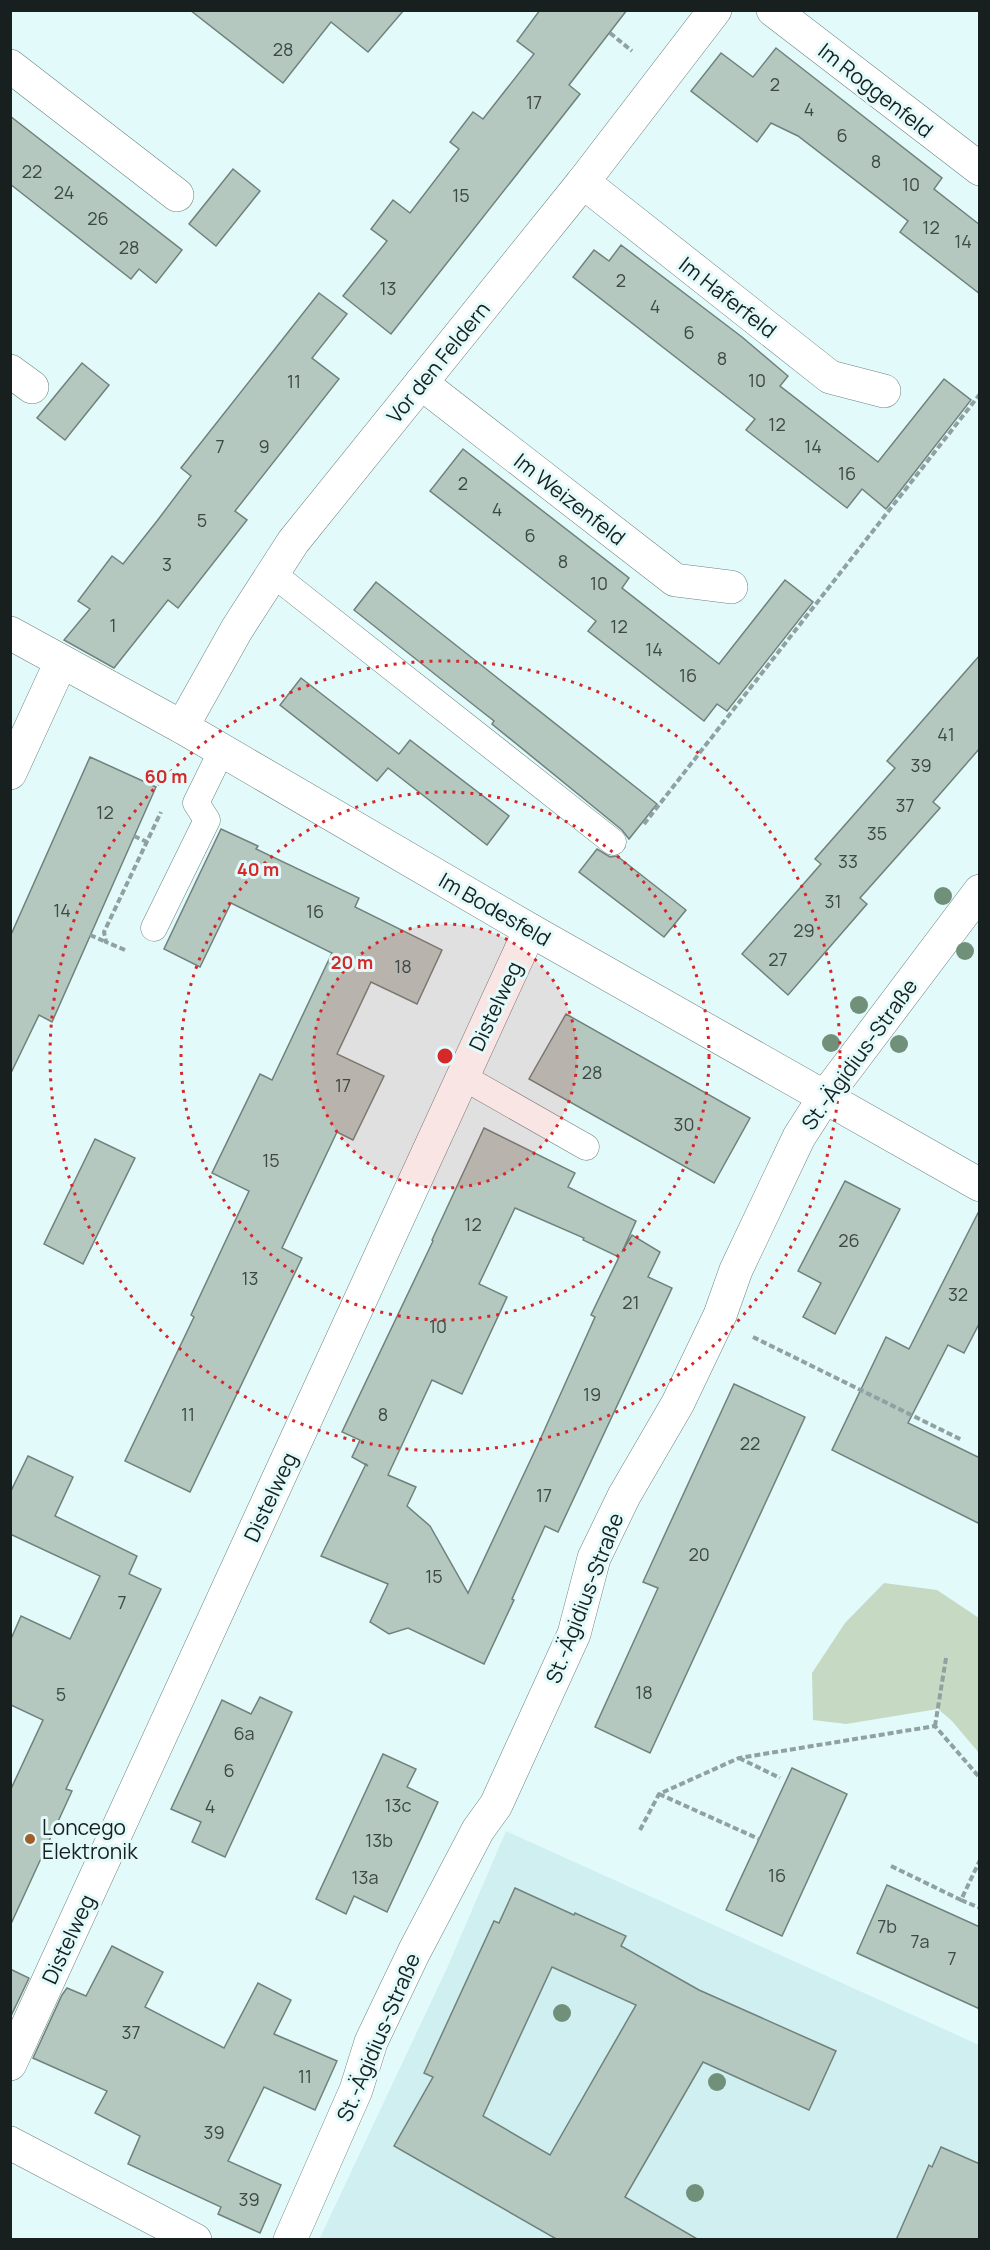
<svg xmlns="http://www.w3.org/2000/svg" width="990" height="2250" font-family="Manrope,sans-serif">
	<style>
		.built { fill: #cfeff1 }
		.green { fill: #c6dac3 }
		.building { fill: #b4c8c0; stroke: #70827b; stroke-width: 1.5; fill-rule: evenodd }
		.lines { fill: none; stroke-linecap: round; stroke-linejoin: round }
		.service-casing { stroke: #6d8282; stroke-width: 27 }
		.minor-casing { stroke: #6d8282; stroke-width: 34 }
		.path { stroke: #90a1a2; stroke-width: 4; stroke-dasharray: 6 3; stroke-linecap: butt }
		.service { stroke: #fff; stroke-width: 26 }
		.minor { stroke: #fff; stroke-width: 33 }
		.tree { fill: #71907a }
		.ring { fill: none; stroke: #d62828; stroke-width: 3; stroke-dasharray: 3 6 }
		.poi-dot { fill: #a05e2b; stroke: #e3fafb; stroke-width: 2 }
		.labels { text-anchor: middle; dominant-baseline: central; stroke-width: 6; stroke-linejoin: round; paint-order: stroke }
		.number-label { font-size: 18px; fill: #3e4947 }
		.street-label { font-size: 21px; fill: #171f1f; stroke: #e3fafb }
		.poi-label { font-size: 21px; fill: #171f1f; stroke: #e3fafb; text-anchor: start }
		.centre { fill: #d62828; stroke: #e3fafb; stroke-width: 3 }
		.ring-label { font-size: 18px; text-anchor: middle; font-weight: bold; fill: #d62828; stroke: #e3fafb; stroke-width: 6; stroke-linejoin: round; paint-order: stroke }
	</style>
	<rect width="100%" height="100%" fill="#e3fafb"/>
	<path class="built" d="M506 1831 979 2045V2239L319 2240 448 1966Z"/>
	<path class="green" d="M884 1583 937 1590 979 1618V1753L952 1721 938 1709 846 1724 813 1720 812 1673 845 1623Z"/>
	<g class="building">
		<path d="M190 10H404L368 52 331 22 283 83Z"/>
		<path d="M540 10H627L569 85 580 94 391 334 343 296 387 241 371 229 393 200 410 213 459 149 450 142 473 112 483 119 534 54 517 41Z"/>
		<path d="M776 48 942 178 934 189 980 225V294L900 232 908 221 798 136 771 123 757 142 691 91 721 53 753 77Z"/>
		<path d="M10 116 182 250 156 283 139 269 131 279 10 184Z"/>
		<path d="M233 169 260 191 216 246 189 224Z"/>
		<path d="M621 245 742 337 788 376 780 386 878 462 944 379 971 400 886 509 862 489 847 508 746 430 755 419 573 277 594 250 609 261Z"/>
		<path d="M319 293 347 314 312 358 339 379 235 511 247 520 178 608 168 600 114 668 64 640 90 609 78 601 112 556 123 564 157 521 191 476 181 468Z"/>
		<path d="M82 363 109 385 65 440 37 418Z"/>
		<path d="M463 449 629 578 622 588 719 664 785 580 813 602 727 711 717 704 704 721 588 631 596 621 430 491Z"/>
		<path d="M376 582 657 804 629 839 622 830 492 724 494 721 480 710 354 610Z"/>
		<path d="M980 655V748L933 802 940 808 860 898 867 904 788 995 742 954 821 864 815 859 895 768 887 761Z"/>
		<path d="M301 678 399 754 410 740 509 816 487 845 388 768 377 781 280 705Z"/>
		<path d="M90 757 156 787 52 1022 39 1015 10 1075V937Z"/>
		<path d="M221 829 258 846 256 849 359 898 355 907 442 950 417 1004 371 982 337 1054 384 1076 353 1140 337 1132 282 1248 302 1258 190 1492 125 1461 194 1317 191 1315 249 1191 212 1173 260 1074 272 1080 332 953 231 903 200 967 164 949Z"/>
		<path d="M597 849 610 857 617 856 686 910 664 937 579 872Z"/>
		<path d="M566 1014 750 1118 714 1183 529 1079Z"/>
		<path d="M484 1128 575 1173 568 1187 636 1221 622 1252 632 1235 660 1252 648 1277 672 1288 558 1532 545 1526 512 1599 514 1600 484 1664 408 1628 389 1634 370 1622 388 1584 321 1556 366 1464 368 1466 352 1457 360 1440 342 1432 433 1241 432 1240ZM515 1208 584 1238 583 1240 619 1257 591 1315 595 1317 539 1442 468 1593 430 1526 407 1506 416 1487 388 1475 432 1380 462 1394 507 1297 479 1284Z"/>
		<path d="M95 1139 135 1158 83 1264 44 1244Z"/>
		<path d="M845 1181 900 1209 835 1334 803 1317 821 1283 798 1271Z"/>
		<path d="M980 1209V1322L964 1353 948 1345 908 1423 980 1458V1524L832 1450 886 1337 909 1349Z"/>
		<path d="M734 1384 805 1417 650 1753 595 1727 658 1588 643 1582Z"/>
		<path d="M28 1456 73 1477 55 1516 137 1556 129 1574 161 1589 66 1789 72 1791 10 1926V1791L43 1720 11 1705V1639L21 1616 70 1639 100 1576 10 1534V1493Z"/>
		<path d="M260 1697 292 1712 225 1857 192 1842 201 1822 171 1809 222 1700 251 1714Z"/>
		<path d="M383 1754 416 1769 407 1787 438 1802 387 1912 354 1896 346 1914 316 1899Z"/>
		<path d="M792 1768 847 1794 782 1936 726 1910Z"/>
		<path d="M887 1885 980 1927V2009L857 1953Z"/>
		<path d="M515 1888 574 1915 575 1913 626 1936 621 1946 699 1990 836 2051 809 2110 703 2062 625 2197 699 2240H558L394 2146 433 2077 424 2073 494 1921 499 1923ZM552 1967 636 2005 550 2155 483 2116Z"/>
		<path d="M112 1946 163 1972 145 2007 224 2048 258 1983 291 2000 274 2034 337 2061 315 2110 264 2087 228 2161 281 2185 260 2233 218 2214 221 2207 128 2164 140 2136 95 2113 107 2091 33 2058 62 1995 67 1988 86 1996Z"/>
		<path d="M10 1969 29 1978 10 2018Z"/>
		<path d="M941 2147 980 2164V2240H896L929 2165 932 2167Z"/>
	</g>
	<g class="lines">
		<defs>
			<g id="service">
				<path d="M273 574 613 842"/>
				<path d="M154 928 207 820 196 803 222 750"/>
				<path d="M463 1077 586 1147"/>
			</g>
			<g id="minor">
				<path d="M773 10 980 169"/>
				<path d="M10 66 177 195"/>
				<path d="M583 182 830 377 884 391"/>
				<path d="M10 371 32 387"/>
				<path d="M421 383 675 580 731 587"/>
				<path d="M10 633 182 727 530 930 980 1185"/>
				<path d="M182 727 237 629 293 542 583 182 715 10"/>
				<path d="M10 773 61 662"/>
				<path d="M10 2064 530 930"/>
				<path d="M10 2143 195 2240"/>
				<path d="M290 2240 356 2090 371 2042 414 1952 478 1830 496 1805 574 1634 594 1558 624 1496 678 1403 720 1315 736 1270 799 1137 824 1098 980 891"/>
			</g>
		</defs>
		<use href="#service" class="service-casing"/>
		<use href="#minor" class="minor-casing"/>
		<g class="path">
			<path d="M610 33 632 51"/>
			<path d="M644 824 980 394"/>
			<path d="M134 836 147 842"/>
			<path d="M90 935 106 942"/>
			<path d="M125 950 106 942 104 932 161 812"/>
			<path d="M753 1337 962 1440"/>
			<path d="M935 1726 946 1658"/>
			<path d="M739 1758 780 1778"/>
			<path d="M659 1794 759 1839"/>
			<path d="M640 1830 659 1794 739 1758 935 1726 980 1778"/>
			<path d="M891 1866 961 1900 980 1860"/>
			<path d="M961 1900 980 1908"/>
		</g>
		<use href="#service" class="service"/>
		<use href="#minor" class="minor"/>
	</g>
	<g class="tree">
		<circle cx="943" cy="896" r="9"/>
		<circle cx="965" cy="951" r="9"/>
		<circle cx="859" cy="1005" r="9"/>
		<circle cx="831" cy="1043" r="9"/>
		<circle cx="899" cy="1044" r="9"/>
		<circle cx="562" cy="2013" r="9"/>
		<circle cx="717" cy="2082" r="9"/>
		<circle cx="695" cy="2193" r="9"/>
	</g>
	<circle cx="445" cy="1056" r="132" fill="#d62828" fill-opacity=".12"/>
	<g class="ring">
		<circle cx="445" cy="1056" r="132"/>
		<circle cx="445" cy="1056" r="264"/>
		<circle cx="445" cy="1056" r="395"/>
	</g>
	<circle class="poi-dot" cx="30" cy="1839" r="6"/>
	<g class="labels">
		<g class="number-label">
			<text x="283" y="49">28</text>
			<text x="775" y="84">2</text>
			<text x="534" y="102">17</text>
			<text x="809" y="109">4</text>
			<text x="842" y="135">6</text>
			<text x="876" y="161">8</text>
			<text x="32" y="171">22</text>
			<text x="911" y="184">10</text>
			<text x="64" y="192">24</text>
			<text x="461" y="195">15</text>
			<text x="98" y="218">26</text>
			<text x="931" y="227">12</text>
			<text x="963" y="241">14</text>
			<text x="129" y="247">28</text>
			<text x="621" y="280">2</text>
			<text x="388" y="288">13</text>
			<text x="655" y="306">4</text>
			<text x="689" y="332">6</text>
			<text x="722" y="358">8</text>
			<text x="757" y="380">10</text>
			<text x="294" y="381">11</text>
			<text x="777" y="424">12</text>
			<text x="220" y="446">7</text>
			<text x="264" y="446">9</text>
			<text x="813" y="446">14</text>
			<text x="847" y="473">16</text>
			<text x="463" y="483">2</text>
			<text x="497" y="509">4</text>
			<text x="202" y="520">5</text>
			<text x="530" y="535">6</text>
			<text x="563" y="561">8</text>
			<text x="167" y="564">3</text>
			<text x="599" y="583">10</text>
			<text x="113" y="625">1</text>
			<text x="619" y="626">12</text>
			<text x="654" y="649">14</text>
			<text x="688" y="675">16</text>
			<text x="946" y="734">41</text>
			<text x="921" y="765">39</text>
			<text x="905" y="805">37</text>
			<text x="105" y="812">12</text>
			<text x="877" y="833">35</text>
			<text x="848" y="861">33</text>
			<text x="833" y="901">31</text>
			<text x="62" y="910">14</text>
			<text x="315" y="911">16</text>
			<text x="804" y="930">29</text>
			<text x="778" y="959">27</text>
			<text x="403" y="966">18</text>
			<text x="592" y="1072">28</text>
			<text x="343" y="1085">17</text>
			<text x="684" y="1124">30</text>
			<text x="271" y="1160">15</text>
			<text x="473" y="1224">12</text>
			<text x="849" y="1240">26</text>
			<text x="250" y="1278">13</text>
			<text x="958" y="1294">32</text>
			<text x="631" y="1302">21</text>
			<text x="438" y="1326">10</text>
			<text x="592" y="1394">19</text>
			<text x="188" y="1414">11</text>
			<text x="383" y="1414">8</text>
			<text x="750" y="1443">22</text>
			<text x="544" y="1495">17</text>
			<text x="699" y="1554">20</text>
			<text x="434" y="1576">15</text>
			<text x="122" y="1602">7</text>
			<text x="644" y="1692">18</text>
			<text x="61" y="1694">5</text>
			<text x="244" y="1733">6a</text>
			<text x="229" y="1770">6</text>
			<text x="398" y="1805">13c</text>
			<text x="210" y="1806">4</text>
			<text x="379" y="1840">13b</text>
			<text x="777" y="1875">16</text>
			<text x="365" y="1877">13a</text>
			<text x="887" y="1926">7b</text>
			<text x="920" y="1941">7a</text>
			<text x="952" y="1958">7</text>
			<text x="131" y="2032">37</text>
			<text x="305" y="2076">11</text>
			<text x="214" y="2132">39</text>
			<text x="249" y="2199">39</text>
		</g>
		<g class="street-label">
			<text transform="translate(876 90) rotate(38)">Im Roggenfeld</text>
			<text transform="translate(728 297) rotate(38)">Im Haferfeld</text>
			<text transform="translate(438 362) rotate(-51)">Vor den Feldern</text>
			<text transform="translate(570 499) rotate(38)">Im Weizenfeld</text>
			<text transform="translate(495 909) rotate(30)">Im Bodesfeld</text>
			<text transform="translate(495 1006) rotate(-65)">Distelweg</text>
			<text transform="translate(859 1054) rotate(-54)">St.-Ägidius-Straße</text>
			<text transform="translate(270 1497) rotate(-65)">Distelweg</text>
			<text transform="translate(584 1598) rotate(-69)">St.-Ägidius-Straße</text>
			<text transform="translate(68 1939) rotate(-65)">Distelweg</text>
			<text transform="translate(378 2037) rotate(-67)">St.-Ägidius-Straße</text>
		</g>
		<g class="poi-label">
			<text x="42" y="1827">Loncego<tspan x="42" dy="24">Elektronik</tspan></text>
		</g>
	</g>
	<circle cx="445" cy="1056" r="9" class="centre"/>
	<g class="ring-label">
		<text x="166" y="783">60 m</text>
		<text x="258" y="876">40 m</text>
		<text x="352" y="969">20 m</text>
	</g>
	<rect width="990" height="2250" fill="none" stroke="#171f1f" stroke-width="24"/>
</svg>
